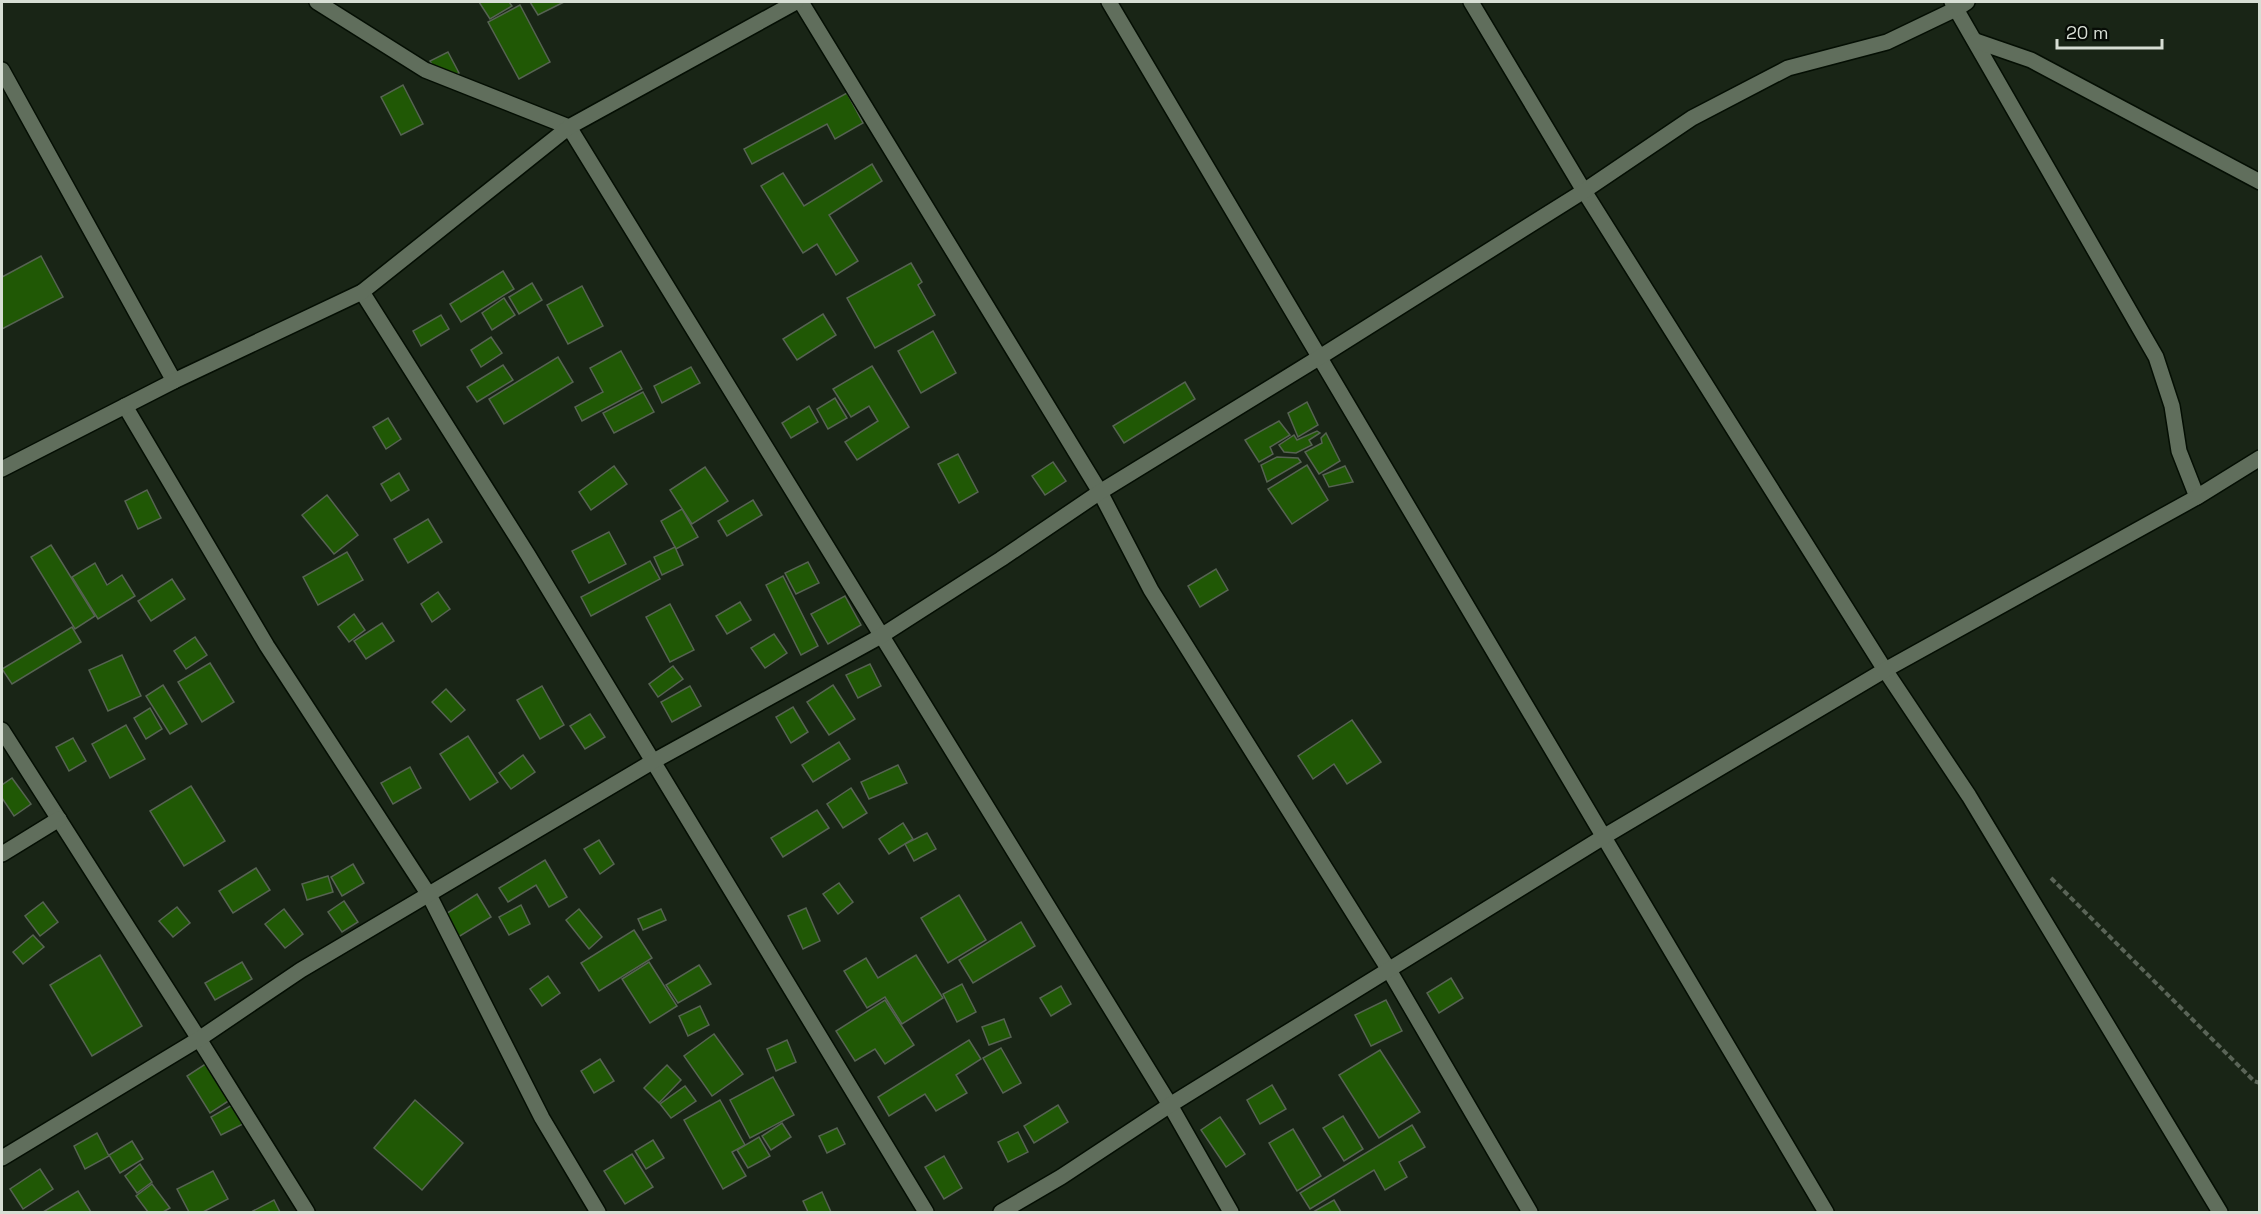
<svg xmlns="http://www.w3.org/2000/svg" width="2261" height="1214" font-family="'Space Grotesk',sans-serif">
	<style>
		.building { fill: #205805; stroke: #566352; stroke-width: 1.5 }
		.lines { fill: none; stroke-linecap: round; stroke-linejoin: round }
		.minor-casing { stroke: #040e03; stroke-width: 18 }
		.path { stroke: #5a6457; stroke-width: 4; stroke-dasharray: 6 3; stroke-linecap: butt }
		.minor { stroke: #606e5c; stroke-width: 15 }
	</style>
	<rect width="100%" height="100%" fill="#192516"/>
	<g class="building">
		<path d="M479 2H509L512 6 490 19Z"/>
		<path d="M530 2H564L538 15Z"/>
		<path d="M520 5 550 62 519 79 488 22Z"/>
		<path d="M448 52 459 73 442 82 430 61Z"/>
		<path d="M403 85 423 124 401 135 381 97Z"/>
		<path d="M847 93 863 123 835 139 827 124 752 164 744 149Z"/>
		<path d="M872 164 882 181 829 215 858 261 836 275 817 244 803 253 761 186 783 173 804 206Z"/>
		<path d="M41 256 63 297 2 329V277Z"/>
		<path d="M911 263 922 282 918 285 935 315 875 348 847 298Z"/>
		<path d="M503 271 514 289 461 322 450 304Z"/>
		<path d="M532 283 542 300 519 314 509 297Z"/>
		<path d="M582 286 603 326 568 344 547 305Z"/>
		<path d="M504 298 515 315 492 330 482 313Z"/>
		<path d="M823 314 836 335 797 360 783 339Z"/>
		<path d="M441 315 449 329 421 346 413 331Z"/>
		<path d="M933 331 956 373 921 393 898 351Z"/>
		<path d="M491 337 502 353 481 367 471 350Z"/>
		<path d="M621 351 642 389 582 421 575 407 603 392 590 368Z"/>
		<path d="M558 357 573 382 504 424 489 399Z"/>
		<path d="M503 365 513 380 477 402 467 387Z"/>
		<path d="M872 366 909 427 857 460 845 442 878 421 869 406 851 417 833 389Z"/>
		<path d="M691 367 700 383 662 403 654 386Z"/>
		<path d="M1185 382 1195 399 1124 443 1113 426Z"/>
		<path d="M643 392 654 412 614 433 603 413Z"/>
		<path d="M835 398 847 418 828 429 817 409Z"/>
		<path d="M1307 402 1318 425 1298 437 1288 413Z"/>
		<path d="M809 406 818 422 791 438 782 423Z"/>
		<path d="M388 418 401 439 386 449 373 427Z"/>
		<path d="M1279 421 1290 435 1270 447 1273 454 1259 462 1245 440Z"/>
		<path d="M1317 431 1320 433 1309 440 1312 445 1296 453 1284 452 1279 445 1294 435 1297 440Z"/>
		<path d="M1326 433 1340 461 1319 474 1305 452 1322 443 1321 438Z"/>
		<path d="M958 454 978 492 959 503 938 464Z"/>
		<path d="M1277 457 1298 458 1301 462 1267 482 1261 465Z"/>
		<path d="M1053 462 1066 481 1045 495 1032 476Z"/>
		<path d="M1307 465 1328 500 1292 524 1268 489Z"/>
		<path d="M614 466 627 484 591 510 579 492Z"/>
		<path d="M1345 466 1353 482 1329 487 1323 475Z"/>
		<path d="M705 467 728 501 692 524 670 490Z"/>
		<path d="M399 473 409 490 391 501 381 484Z"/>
		<path d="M147 490 161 518 138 529 125 501Z"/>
		<path d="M327 495 358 535 334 554 302 515Z"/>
		<path d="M753 500 762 515 727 536 718 521Z"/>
		<path d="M682 509 698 537 676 549 661 521Z"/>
		<path d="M428 519 442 542 408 563 394 539Z"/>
		<path d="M609 532 626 564 589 583 572 551Z"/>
		<path d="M51 545 95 616 75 629 31 557Z"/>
		<path d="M675 547 683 565 662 575 654 557Z"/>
		<path d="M347 552 363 580 318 605 303 577Z"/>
		<path d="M650 561 660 579 591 616 581 597Z"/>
		<path d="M808 562 819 583 796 594 785 573Z"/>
		<path d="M95 563 107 585 122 575 135 596 98 619 72 577Z"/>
		<path d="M1216 569 1228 590 1200 607 1188 586Z"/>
		<path d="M783 576 818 646 801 655 766 585Z"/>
		<path d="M172 579 185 599 151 621 138 601Z"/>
		<path d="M438 592 450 609 432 622 421 604Z"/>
		<path d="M845 596 861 625 828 644 811 614Z"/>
		<path d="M740 602 751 620 727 634 716 616Z"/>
		<path d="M670 604 694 650 670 662 646 617Z"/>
		<path d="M354 614 365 630 349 642 338 627Z"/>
		<path d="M382 623 394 641 366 659 354 641Z"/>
		<path d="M72 627 81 642 12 684 2 669Z"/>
		<path d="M774 634 787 653 765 668 751 648Z"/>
		<path d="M195 637 207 655 186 669 174 651Z"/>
		<path d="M122 655 141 696 108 711 89 670Z"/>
		<path d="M210 663 234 702 202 722 178 682Z"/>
		<path d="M870 664 881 686 858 698 846 675Z"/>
		<path d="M673 666 683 679 658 697 649 684Z"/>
		<path d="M163 685 187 724 170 734 146 696Z"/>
		<path d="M833 685 855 719 829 735 807 702Z"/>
		<path d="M542 686 564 725 540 739 517 700Z"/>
		<path d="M690 686 701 706 672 722 661 702Z"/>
		<path d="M446 689 465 710 451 722 432 702Z"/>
		<path d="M793 707 808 732 791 743 776 717Z"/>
		<path d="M150 708 162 729 146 739 134 718Z"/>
		<path d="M590 714 605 737 585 749 570 726Z"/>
		<path d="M1352 720 1381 762 1347 784 1334 764 1313 779 1298 756Z"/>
		<path d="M126 725 145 759 110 778 92 744Z"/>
		<path d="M468 736 498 782 470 800 440 754Z"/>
		<path d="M73 738 86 761 69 771 56 747Z"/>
		<path d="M839 742 850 759 813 782 802 765Z"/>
		<path d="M523 755 535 772 511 789 499 773Z"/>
		<path d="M898 765 907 783 869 799 861 782Z"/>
		<path d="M410 767 421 788 393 804 381 783Z"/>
		<path d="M12 778 31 804 14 816 2 798V785Z"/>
		<path d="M191 786 225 841 184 866 150 811Z"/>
		<path d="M851 788 867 813 843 828 827 804Z"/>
		<path d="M817 810 829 828 783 857 771 838Z"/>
		<path d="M903 823 913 839 889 854 879 839Z"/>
		<path d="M927 833 936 849 914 861 905 844Z"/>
		<path d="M599 840 614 864 600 874 584 849Z"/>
		<path d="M545 860 567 897 549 907 536 885 508 902 499 888Z"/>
		<path d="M353 864 364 883 342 896 331 877Z"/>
		<path d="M256 868 270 890 233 913 219 891Z"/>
		<path d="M328 876 333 892 307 900 302 884Z"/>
		<path d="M839 883 853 902 838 914 823 894Z"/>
		<path d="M477 894 491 917 455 939 441 917Z"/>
		<path d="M959 895 986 940 948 963 921 918Z"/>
		<path d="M344 901 358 922 342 932 328 912Z"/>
		<path d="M43 902 58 922 40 936 25 916Z"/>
		<path d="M521 905 530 924 509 935 499 917Z"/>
		<path d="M177 907 190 923 173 937 159 921Z"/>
		<path d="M806 908 820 941 803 949 788 916Z"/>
		<path d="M284 909 303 934 285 948 265 924Z"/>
		<path d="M579 909 602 937 589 949 566 920Z"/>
		<path d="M661 909 666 920 643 930 638 919Z"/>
		<path d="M1021 922 1035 946 973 983 959 960Z"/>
		<path d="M634 930 652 958 599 991 581 963Z"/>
		<path d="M33 935 44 947 23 964 13 952Z"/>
		<path d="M100 955 142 1026 92 1056 50 985Z"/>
		<path d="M916 955 943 998 902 1024 885 997 867 1008 844 971 866 958 878 978Z"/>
		<path d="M242 962 252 979 215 1000 205 983Z"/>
		<path d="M649 962 677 1006 650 1023 622 979Z"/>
		<path d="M699 965 711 984 678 1003 666 985Z"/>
		<path d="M548 976 560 993 542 1006 530 989Z"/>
		<path d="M1451 978 1463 998 1439 1013 1427 993Z"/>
		<path d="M962 984 976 1012 957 1022 943 994Z"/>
		<path d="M1061 986 1071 1004 1051 1016 1040 998Z"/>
		<path d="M885 1000 914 1045 885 1064 875 1049 855 1061 836 1031Z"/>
		<path d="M1386 1000 1402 1031 1371 1046 1355 1015Z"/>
		<path d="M700 1006 709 1025 688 1036 679 1016Z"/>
		<path d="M1004 1019 1011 1037 989 1045 982 1027Z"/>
		<path d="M714 1034 743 1074 712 1096 684 1056Z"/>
		<path d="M787 1040 796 1062 776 1071 767 1049Z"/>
		<path d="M969 1040 981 1059 956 1075 967 1093 936 1111 925 1094 889 1116 878 1097Z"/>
		<path d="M1001 1048 1021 1083 1003 1093 983 1058Z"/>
		<path d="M1380 1050 1420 1112 1379 1138 1339 1075Z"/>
		<path d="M600 1059 614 1081 594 1093 581 1071Z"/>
		<path d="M207 1063 230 1100 210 1113 187 1076Z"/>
		<path d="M667 1065 681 1080 659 1103 644 1088Z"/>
		<path d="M773 1077 794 1115 750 1138 730 1100Z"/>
		<path d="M1272 1085 1286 1109 1260 1124 1247 1100Z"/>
		<path d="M685 1086 696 1101 671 1118 660 1104Z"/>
		<path d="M415 1100 463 1143 422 1190 374 1148Z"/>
		<path d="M720 1100 745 1145 732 1152 746 1176 723 1189 684 1120Z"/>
		<path d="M232 1105 243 1124 221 1135 211 1117Z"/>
		<path d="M1058 1105 1068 1122 1034 1143 1024 1126Z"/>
		<path d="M1343 1116 1363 1149 1344 1161 1323 1128Z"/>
		<path d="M1220 1117 1245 1154 1226 1167 1201 1130Z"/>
		<path d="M782 1123 791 1137 771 1150 762 1136Z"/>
		<path d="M1412 1125 1425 1147 1399 1162 1407 1177 1385 1190 1374 1170 1310 1209 1300 1193Z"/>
		<path d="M837 1128 845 1144 827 1153 819 1136Z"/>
		<path d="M1293 1129 1321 1176 1297 1191 1269 1143Z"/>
		<path d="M1018 1132 1028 1152 1008 1162 998 1142Z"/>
		<path d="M97 1133 109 1156 85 1169 74 1146Z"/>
		<path d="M759 1137 770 1156 748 1168 737 1150Z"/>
		<path d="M653 1140 664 1158 646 1169 635 1151Z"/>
		<path d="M132 1141 143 1159 120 1173 109 1155Z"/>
		<path d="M632 1154 653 1187 625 1204 604 1171Z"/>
		<path d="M944 1156 962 1188 944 1199 925 1167Z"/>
		<path d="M140 1164 152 1182 137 1193 125 1176Z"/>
		<path d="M40 1169 53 1189 23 1209 10 1189Z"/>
		<path d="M213 1171 228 1199 203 1212H189L177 1189Z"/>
		<path d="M152 1184 170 1208 163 1212H148L136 1196Z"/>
		<path d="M78 1191 91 1212H43Z"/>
		<path d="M822 1192 831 1212H808L803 1201Z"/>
		<path d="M274 1200 280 1212H254L253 1211Z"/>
		<path d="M1334 1200 1341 1212H1313Z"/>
	</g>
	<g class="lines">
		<defs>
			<g id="minor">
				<path d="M317 2 425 70 569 127 1170 1105 1231 1212"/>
				<path d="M801 2 1100 492 1151 590 1389 970 1530 1212"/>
				<path d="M1109 2 1826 1212"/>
				<path d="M1471 2 1584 191 1885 670 1969 796 2220 1212"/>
				<path d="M1952 2 2156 357 2172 406 2179 451 2197 497"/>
				<path d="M1976 41 2031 60 2260 182"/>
				<path d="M2 70 174 381"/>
				<path d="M362 292 528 555 926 1212"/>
				<path d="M125 406 267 646 429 895 542 1118 598 1212"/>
				<path d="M2 469 174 381 362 292 569 127 796 2"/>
				<path d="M2 730 199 1039 307 1212"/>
				<path d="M2 854 59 819"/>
				<path d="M2 1158 199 1039 301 970 652 762 881 636 1001 559 1100 492 1320 357 1584 191 1692 118 1788 68 1887 42 1958 8 1967 2"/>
				<path d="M1001 1212 1061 1177 1170 1105 1605 836 1885 670 2197 497 2260 458"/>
			</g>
		</defs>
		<use href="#minor" class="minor-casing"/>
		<path class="path" d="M2051 878 2254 1081 2260 1083"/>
		<use href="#minor" class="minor"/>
	</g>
	<rect width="2261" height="1214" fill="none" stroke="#d7ded4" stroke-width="6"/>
	<path d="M2057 39v9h105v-9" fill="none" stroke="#d7ded4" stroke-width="3"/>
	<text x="2066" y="39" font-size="18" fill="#d7ded4" stroke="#070c06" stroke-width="4.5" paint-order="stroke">20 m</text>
</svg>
